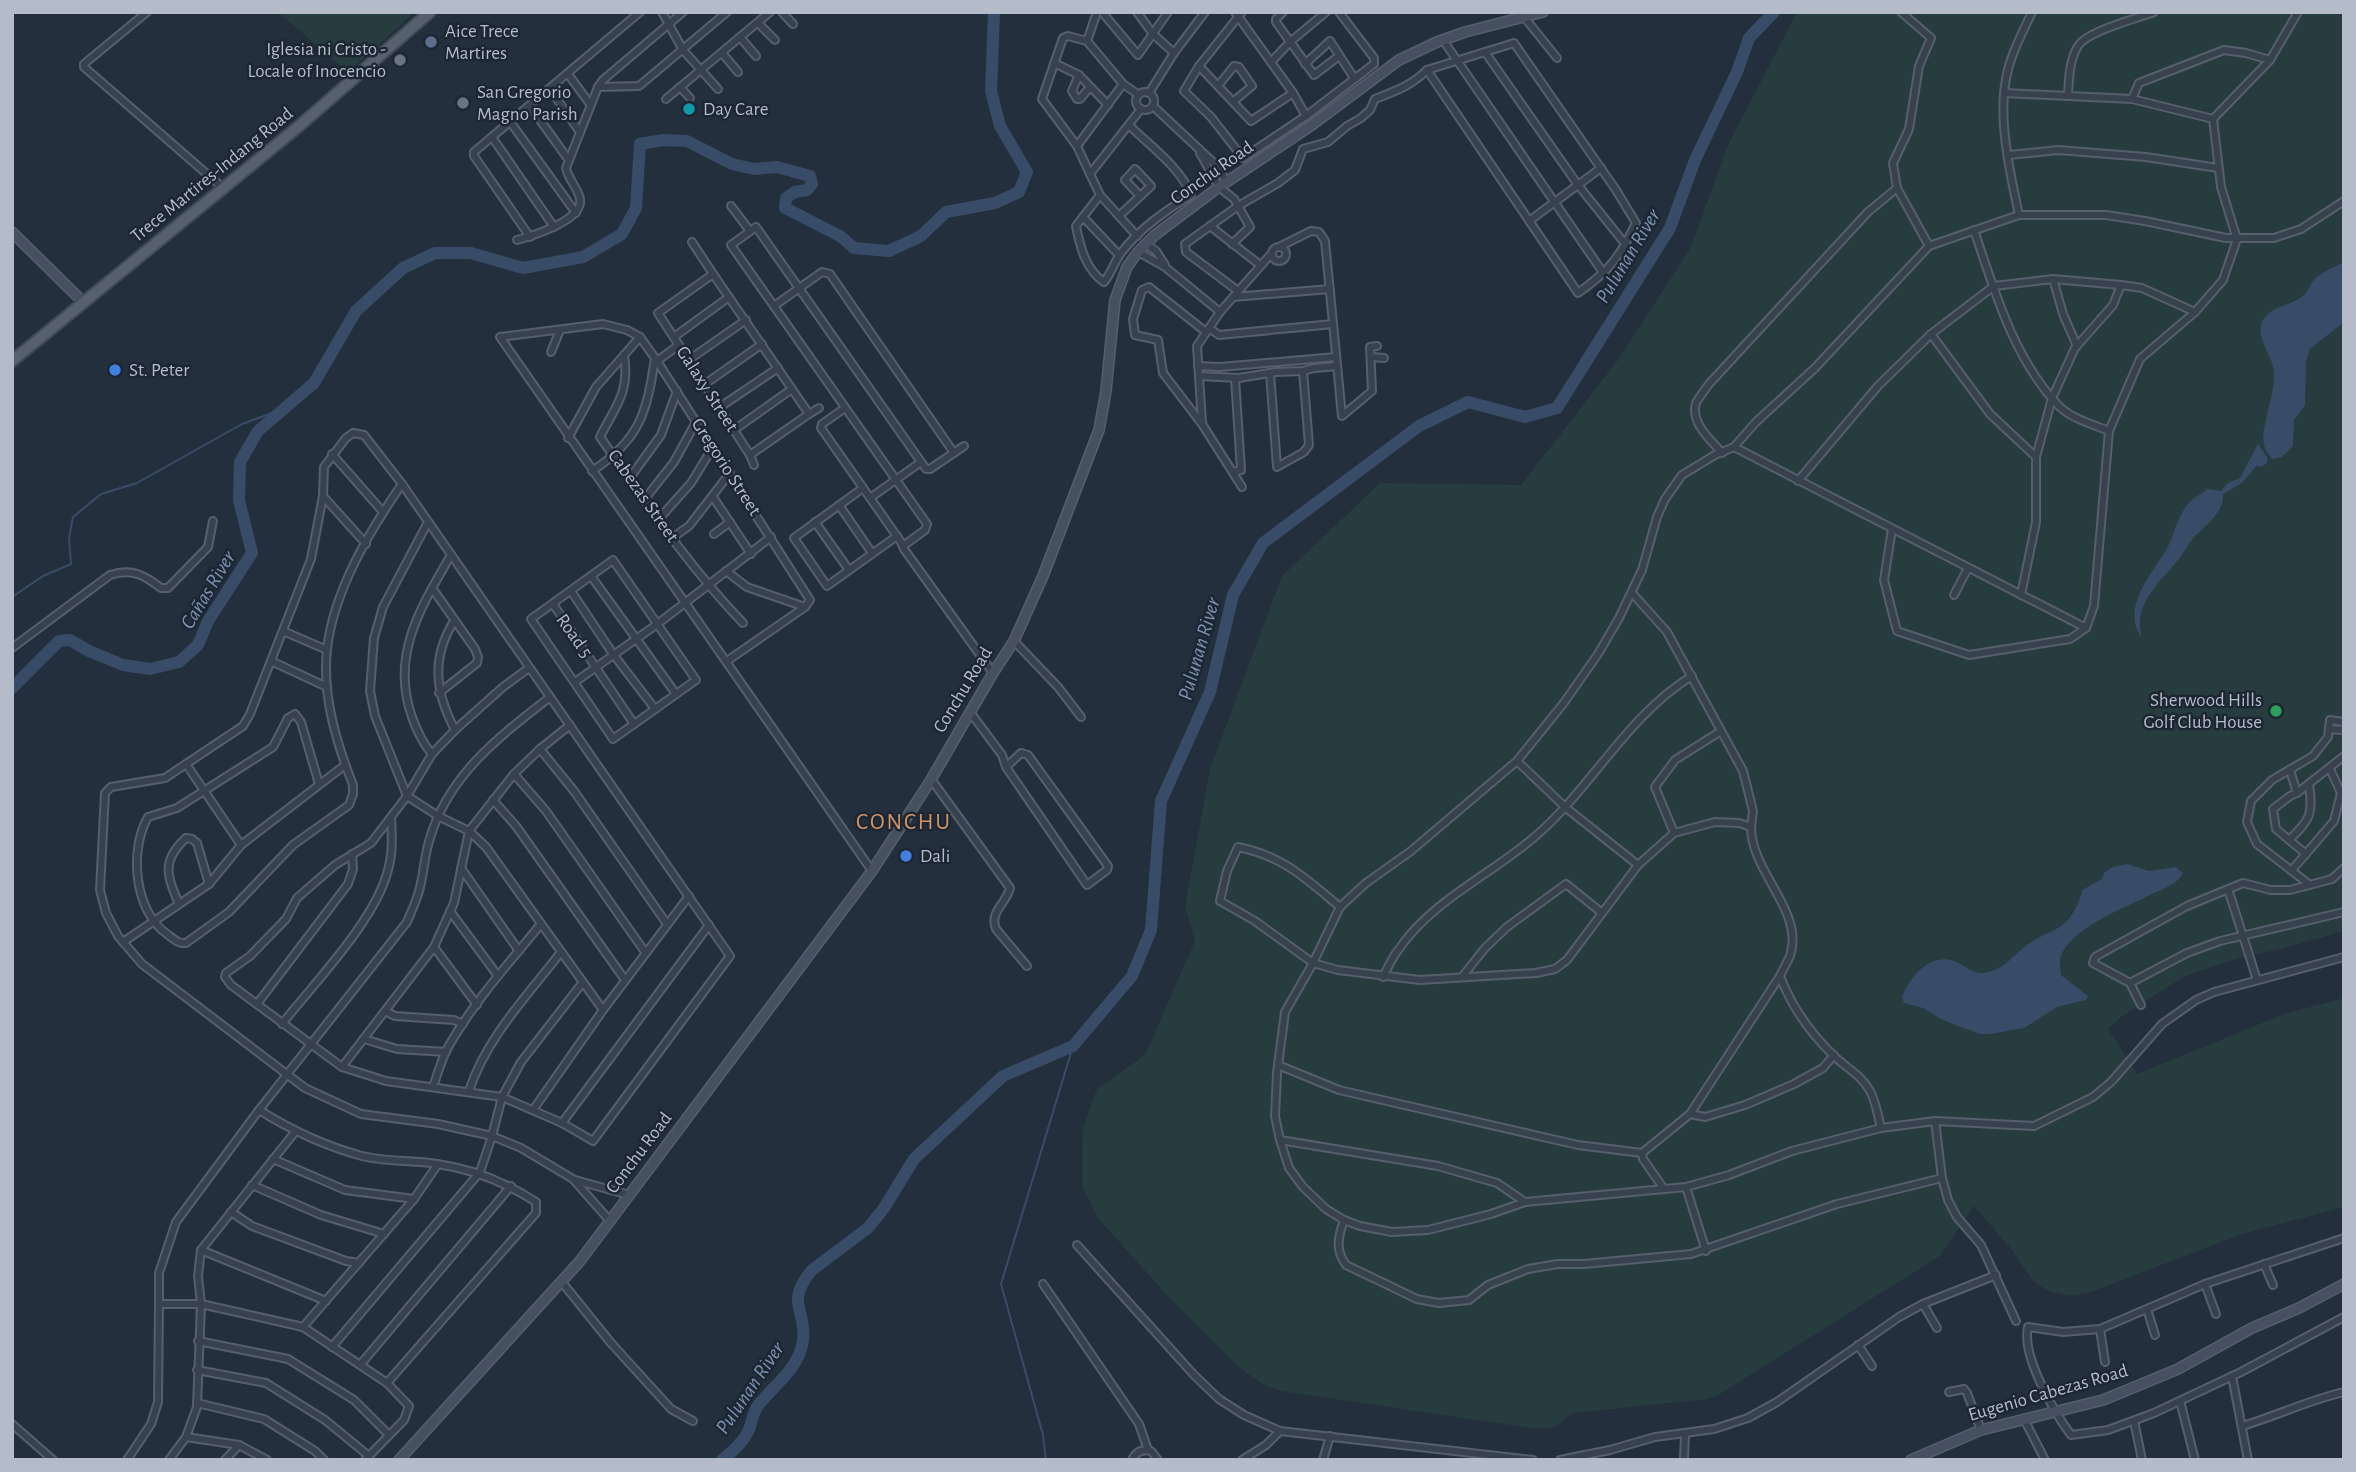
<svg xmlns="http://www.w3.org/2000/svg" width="2356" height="1472" font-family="'Alegreya Sans',sans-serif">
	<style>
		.green { fill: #263c3f }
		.water { fill: #394c67 }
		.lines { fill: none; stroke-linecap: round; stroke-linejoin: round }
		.stream { stroke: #394c67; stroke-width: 2 }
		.river { stroke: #394c67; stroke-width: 12 }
		.street-casing { stroke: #565f6c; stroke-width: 10 }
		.secondary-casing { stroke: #565f6c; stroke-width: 12 }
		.primary-casing { stroke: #414a57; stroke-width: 14 }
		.street { stroke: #38414e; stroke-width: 6 }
		.secondary { stroke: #465061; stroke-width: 9 }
		.primary { stroke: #56606e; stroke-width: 10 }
		.service-dot { fill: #5c6f8a; stroke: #1d2633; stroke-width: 2.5 }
		.worship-dot { fill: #6b7280; stroke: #1d2633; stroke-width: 2.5 }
		.culture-dot { fill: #0f9aa8; stroke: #1d2633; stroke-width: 2.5 }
		.shop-dot { fill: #3f7fe0; stroke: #1d2633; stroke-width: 2.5 }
		.leisure-dot { fill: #2e9e5b; stroke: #1d2633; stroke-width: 2.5 }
		.labels { text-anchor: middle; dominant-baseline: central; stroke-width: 5; stroke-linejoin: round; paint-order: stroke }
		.poi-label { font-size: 19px; fill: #b4bcc9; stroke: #1d2633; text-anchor: start }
		.street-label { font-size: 19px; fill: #b4bcc9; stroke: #1d2633 }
		.water-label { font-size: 21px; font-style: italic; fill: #7c92b1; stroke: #1d2633 }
		.quarter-label { font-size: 23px; letter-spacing: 2px; fill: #d59563; stroke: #1d2633 }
	</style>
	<rect width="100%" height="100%" fill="#242f3e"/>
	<g class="green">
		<path d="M278 12H415L348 72Z"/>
		<path d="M1797 12H2344V931L2284 948 2235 959 2185 976 2121 1017 2108 1029 2137 1074 2284 1014 2344 998V1207L2242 1234 2091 1292 2070 1296 2048 1291 2032 1280 2012 1250 1974 1206 1940 1256 1720 1394 1708 1399 1573 1413 1553 1428H1531L1281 1391 1264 1385 1240 1368 1165 1293 1098 1218 1082 1186 1083 1128 1097 1089 1145 1055 1195 941 1185 906 1210 769 1282 576 1380 483 1521 485 1618 360 1691 247 1728 145Z"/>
	</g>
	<g class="water">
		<path d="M2344 262V322L2310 349 2306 361 2305 405 2294 420 2293 446 2282 457 2272 459C2269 455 2265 450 2264 445 2260 428 2276 393 2274 371 2272 355 2254 335 2263 320 2273 304 2291 307 2304 295 2309 290 2310 283 2316 278 2323 271 2335 267 2344 262Z"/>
		<path d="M2258 444 2267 457V463L2261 467 2257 465 2242 483 2223 494C2225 512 2205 526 2194 537 2188 544 2184 552 2179 559 2159 583 2132 605 2142 638 2120 609 2151 575 2166 550 2176 533 2177 512 2194 498 2198 495 2203 493 2207 489L2221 491 2228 483 2240 478Z"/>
		<path d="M2127 864 2149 871 2176 867 2183 873C2178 884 2163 889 2152 894 2127 907 2067 929 2060 959 2059 963 2061 970 2061 975L2088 996 2086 1000 2057 1007 2024 1028 1990 1034H1981L1966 1029 1941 1019 1923 1008 1904 1003 1902 997C1909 978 1930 952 1954 961 1967 966 1973 976 1988 972 2006 968 2013 955 2027 945 2039 935 2059 931 2068 920 2075 911 2080 901 2082 890L2102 879 2104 873 2113 867Z"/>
	</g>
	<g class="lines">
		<g class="stream">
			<path d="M12 597 43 576 71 564 69 538 73 517 101 494 137 483 242 424 288 407"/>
			<path d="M1046 1460 1043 1435 1001 1284 1073 1046"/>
		</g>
		<g class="river">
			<path d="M12 688 59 641 70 640 89 651 123 665 150 669 179 662 198 645 208 621 252 553 239 500 240 462 258 431 314 383 356 311 403 268 435 253H471L523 268 583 257 622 234 636 208 640 144 663 140 687 141 732 164 754 169 777 167 810 176 812 184 807 190 795 192 786 198 785 208 840 236 854 248 889 251 921 236 946 212 995 203 1019 192 1027 172 1000 126 991 91 994 12"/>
			<path d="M722 1460C733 1451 745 1441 750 1427 752 1420 753 1414 757 1407 773 1385 798 1371 803 1341 807 1308 784 1304 812 1270L868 1228 884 1208 914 1159 1003 1076 1073 1046 1132 976 1151 930 1161 801 1210 692 1233 595 1263 543 1419 426 1468 402 1525 417 1557 408 1670 228 1695 160 1737 72 1749 38 1774 12"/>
		</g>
		<defs>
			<g id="street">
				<path d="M147 12 84 64V67L223 188"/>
				<path d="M662 12 683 50 718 89"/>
				<path d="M782 12 793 24"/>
				<path d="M1102 12 1138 55 1168 12"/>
				<path d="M1137 12 1153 34 1174 53 1149 93"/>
				<path d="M1235 12 1293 93 1306 116"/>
				<path d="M1242 12 1199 66 1184 91 1211 117 1243 158 1306 116 1374 64V58L1339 12"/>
				<path d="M1283 12 1276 19V22L1314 75 1339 56"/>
				<path d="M1901 12 1931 38 1919 66 1909 129 1893 163 1897 188 1929 246"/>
				<path d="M1525 18 1557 58"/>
				<path d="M758 23 775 40"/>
				<path d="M740 37 756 56"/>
				<path d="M1443 40 1604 274"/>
				<path d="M1087 41 1097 12"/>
				<path d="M1514 43 1616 190 1636 223C1620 257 1609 271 1578 293L1427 70Z"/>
				<path d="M1485 52 1578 185 1626 245"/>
				<path d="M722 53 738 72"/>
				<path d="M1174 53 1205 12"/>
				<path d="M1271 62 1290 42 1326 12"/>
				<path d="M1054 63 1079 75 1108 105"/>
				<path d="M1305 64 1330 41 1354 78"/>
				<path d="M1199 66 1251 121 1293 93"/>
				<path d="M568 74 590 104"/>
				<path d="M1079 75 1072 91 1077 99H1080L1090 87"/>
				<path d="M1218 86 1234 66 1239 67 1252 86 1234 101"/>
				<path d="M598 87 639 86 727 12"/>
				<path d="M680 87 690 98"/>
				<path d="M550 89 579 131"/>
				<circle cx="1145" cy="101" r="9"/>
				<path d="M2004 93 2132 99 2213 119"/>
				<path d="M2068 96C2069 79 2069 61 2078 46 2087 31 2136 19 2154 12"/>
				<path d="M666 99 770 12"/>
				<path d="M2132 99 2139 83 2224 50 2246 53 2270 60"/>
				<path d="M530 106 568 159"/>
				<path d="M1153 106 1217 166 1227 182"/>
				<path d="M511 123 576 213"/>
				<path d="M1130 126C1150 146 1181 168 1191 195 1165 211 1139 229 1121 253 1114 262 1111 274 1104 282 1086 270 1080 247 1076 226L1100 195 1090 174 1141 109"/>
				<path d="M492 137 554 227"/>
				<path d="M1077 146 1123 84"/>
				<path d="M1200 153 1219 187 1234 199 1250 227 1232 244"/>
				<path d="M2009 155 2058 150 2146 157 2218 168"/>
				<path d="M1090 174 1077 146 1042 99 1063 38 1068 36 1087 41 1123 84 1139 95"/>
				<path d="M1100 195 1137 236"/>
				<path d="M2344 201 2301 229 2274 238H2226L2145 221 2106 215H2019L1929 246 1815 368 1756 422 1734 447 1715 455 1682 475 1665 499 1657 517 1642 570 1619 618 1598 654 1563 704 1517 761 1411 851 1366 883 1340 907 1313 963 1285 1012 1277 1073 1275 1116 1280 1140 1289 1168 1303 1187 1326 1209 1344 1220 1360 1226 1392 1232 1428 1230 1491 1214 1525 1202 1686 1187 1729 1175 1792 1151 1881 1128 1935 1121 2034 1126 2093 1097 2111 1082 2162 1024 2196 1000 2214 992 2344 957"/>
				<path d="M731 206 750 231"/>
				<path d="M2019 215C2010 173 1998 120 2006 79 2010 55 2022 34 2032 12"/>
				<path d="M1119 216 1151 186 1135 169 1125 180 1140 196"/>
				<path d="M1083 217 1119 255"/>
				<path d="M1529 221 1601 168"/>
				<path d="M1210 226 1260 265"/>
				<path d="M1974 230C1994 289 2013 357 2057 404 2069 418 2092 424 2109 431"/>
				<path d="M530 237 474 156V152L640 12"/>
				<path d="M517 240C532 236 584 220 580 199 578 188 568 179 566 168L598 87 603 80 683 12"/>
				<path d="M692 242 713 274"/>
				<path d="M1146 244 1156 251 1165 265"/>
				<circle cx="1279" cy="254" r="7"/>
				<path d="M1279 247 1311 231 1319 232 1325 241 1342 416 1372 391 1370 347 1377 346"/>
				<path d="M1138 252 1165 267 1220 312"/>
				<path d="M2053 279 2063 314 2077 346"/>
				<path d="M1238 291 1186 252 1185 244 1238 206 1278 183 1295 170 1303 149 1328 142 1347 126 1361 118 1370 110 1375 99C1395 91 1411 86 1427 70"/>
				<path d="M1233 297 1330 289"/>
				<path d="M774 306 822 272 830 274 954 453"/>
				<path d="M1209 328 1219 335 1333 324"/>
				<path d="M1206 332 1149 287 1142 290 1133 319 1135 335 1158 340 1163 373 1202 424 1242 487"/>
				<path d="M1931 334 1990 414 2036 457"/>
				<path d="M674 337 729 297"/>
				<path d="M551 352 560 330"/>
				<path d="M624 355C630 393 616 405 600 437 645 501 688 566 743 623"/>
				<path d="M1371 357 1384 358"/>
				<path d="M690 359 746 320"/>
				<path d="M657 361 679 345"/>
				<path d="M1198 366 1220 367 1336 357"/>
				<path d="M1270 373 1277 467 1304 452 1309 445 1303 371"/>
				<path d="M1199 376 1239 378 1275 372 1303 371 1314 368 1337 366"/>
				<path d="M705 384 762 344"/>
				<path d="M720 407 778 368"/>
				<path d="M845 408 822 424 821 428 901 542 904 549 993 673"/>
				<path d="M1202 422 1197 346 1220 312 1271 254"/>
				<path d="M734 430 792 389"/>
				<path d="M568 438 596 387 640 337"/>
				<path d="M1734 447 2086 628"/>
				<path d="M1722 453C1711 440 1690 423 1696 403 1699 397 1705 390 1709 384L1868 212 1897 188"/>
				<path d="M332 454 383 512"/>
				<path d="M750 455 809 414"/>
				<path d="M754 465 750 455 658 313 713 274 809 414 819 408"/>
				<path d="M592 471C640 440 647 412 655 358"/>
				<path d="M1233 472 1241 470 1235 378"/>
				<path d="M629 479 661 435 677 391"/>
				<path d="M1798 481 1878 386 1931 334 1994 286 2053 279 2121 285 2142 288 2195 312"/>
				<path d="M863 488 794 538 827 586 897 536"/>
				<path d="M323 496 366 544"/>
				<path d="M713 497 751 554"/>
				<path d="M870 498 921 462"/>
				<path d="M644 500 674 462 696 422"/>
				<path d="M839 505 872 553"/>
				<path d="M658 520 691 483 713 447"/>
				<path d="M428 522 383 607 374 638 370 691 375 716 407 796 438 816 469 831 486 847 603 1010"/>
				<path d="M815 522 849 570"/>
				<path d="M1892 529 1884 580 1897 631 1969 655 2070 639 2086 628 2094 606 2109 431 2140 359 2195 312 2223 280 2237 239 2221 187 2213 119 2270 60 2298 12"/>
				<path d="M714 534 730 522"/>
				<path d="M672 538 689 526 730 473"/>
				<path d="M903 546 925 530 927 524 731 245 756 227 926 469H930L964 446"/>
				<path d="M613 560 696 680 613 739 531 619Z"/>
				<path d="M726 571 747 587 805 607"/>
				<path d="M591 576 676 694"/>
				<path d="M432 588 475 649 478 657 477 663 439 693"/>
				<path d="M571 591 613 654 655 709"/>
				<path d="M1632 593 1667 632 1743 771 1753 811 1751 827"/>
				<path d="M1954 595 1968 568"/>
				<path d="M2021 595 2036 522V457L2052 398 2075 348 2113 305 2121 285"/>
				<path d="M553 604 634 724"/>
				<path d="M454 621C431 658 435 692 455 730"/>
				<path d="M283 631 327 650"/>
				<path d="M1014 641 1058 687 1081 717"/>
				<path d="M12 648 110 575C132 568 144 575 161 588H168L208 547 213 521"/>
				<path d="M271 661 327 687"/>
				<path d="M727 661 805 607 810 600 657 361 640 337 627 330 603 324 500 337 872 871"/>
				<path d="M529 668 503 687 455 730 432 754 407 796 371 843 335 865 297 898 286 919 250 956 226 973 225 977 231 985 342 1067 386 1081 502 1097 562 1123 593 1141 730 956 402 484 364 435 353 433 346 438 324 467 323 496 311 559 250 714 243 726 165 778 111 787 105 793 100 890 106 913 118 936 142 964 305 1088 361 1114 438 1124 492 1136 521 1148 573 1179 610 1221"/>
				<path d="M575 682 656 625 771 537"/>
				<path d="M970 712 1002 755 1006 767 1087 885 1107 870 1108 866 1028 755 1021 753 1006 767"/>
				<path d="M2329 729 2344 730"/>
				<path d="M540 749 574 791 667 924"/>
				<path d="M432 754C422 743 417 731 412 717 390 655 421 607 451 555"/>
				<path d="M1517 761 1565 807 1638 865"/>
				<path d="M186 764 241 845"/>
				<path d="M2290 770 2297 793"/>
				<path d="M514 774 546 811 645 952"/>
				<path d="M931 779 1010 888C1006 904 989 912 996 929L1027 966"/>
				<path d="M319 784 301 722 295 714 288 718 273 747 177 808 148 817C129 850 134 911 167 934 174 939 178 944 186 943L229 912 293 845 349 805 353 794V785C336 742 322 695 327 649 334 590 369 532 402 484"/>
				<path d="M493 800 516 826 625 980"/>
				<path d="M1674 833 1655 787 1675 760 1721 731"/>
				<path d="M2289 840C2311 819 2313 814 2309 784"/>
				<path d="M2306 854 2276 829 2273 809 2290 796 2297 793 2344 756"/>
				<path d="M461 868 519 951"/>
				<path d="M2292 870 2334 821 2341 793 2330 769"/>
				<path d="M2310 885 2257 844 2247 822 2251 801 2272 780 2313 756 2328 737 2330 720 2344 722"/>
				<path d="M2228 889 2257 980"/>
				<path d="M179 904C167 876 161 861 186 838L192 839 197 843 209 884"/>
				<path d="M450 911 498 976"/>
				<path d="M123 942 209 884 241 845 345 765"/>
				<path d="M434 947 477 1005"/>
				<path d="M1780 976C1792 1008 1810 1033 1835 1057 1847 1068 1862 1076 1870 1091 1876 1102 1878 1116 1881 1128"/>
				<path d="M1383 977C1388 968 1392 957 1399 949 1433 899 1495 873 1539 833 1593 785 1629 714 1692 676"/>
				<path d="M1462 977 1485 948 1507 927 1566 884 1602 913"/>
				<path d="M2130 983 2187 953 2220 941 2344 912"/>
				<path d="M257 1004 348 884 353 869 352 854"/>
				<path d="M2141 1005 2130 983 2093 963 2095 957 2187 906 2243 883 2271 890H2290L2332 879 2344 868"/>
				<path d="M385 1011 395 1016 454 1020 463 1024"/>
				<path d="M282 1024C315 982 375 921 388 870 393 852 392 835 391 817"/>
				<path d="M364 1039 397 1049 446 1052"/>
				<path d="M1278 1065 1339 1090 1578 1145 1642 1153 1690 1114 1780 976C1783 969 1787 963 1790 956 1805 911 1751 873 1751 827L1739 823 1715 822 1674 833 1638 865 1567 960 1555 969 1536 973 1420 980 1338 970 1313 963 1255 921 1220 901 1227 871 1238 847C1283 856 1305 878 1340 907"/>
				<path d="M342 1067 434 947 454 903 469 831 514 774 540 749 570 725"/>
				<path d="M433 1087C437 1075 441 1062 446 1051 471 1005 508 964 541 924"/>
				<path d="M469 1091C486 1038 528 995 561 952"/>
				<path d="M259 1110C291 1130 325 1146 362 1156 386 1162 413 1160 437 1164 474 1169 505 1182 536 1202V1213L387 1383"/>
				<path d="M533 1110 603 1010 689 896"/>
				<path d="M1690 1114 1705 1117 1745 1105 1794 1084 1823 1068 1834 1055"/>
				<path d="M1935 1121 1942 1178 1948 1200 1957 1217 1981 1245 2016 1321"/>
				<path d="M562 1123 709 925"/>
				<path d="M1280 1140 1438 1166 1497 1183 1525 1202"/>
				<path d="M1642 1153 1643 1159 1664 1189"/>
				<path d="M273 1159 345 1190 414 1199"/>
				<path d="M575 1180 629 1195"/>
				<path d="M252 1185 321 1215 384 1234"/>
				<path d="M1686 1187 1706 1251"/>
				<path d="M231 1212 252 1226 346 1261 359 1263"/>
				<path d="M1344 1220C1338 1237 1335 1250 1346 1265L1417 1299 1439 1303 1469 1300 1488 1285 1528 1269 1558 1264H1584L1691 1254 1837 1204 1942 1178"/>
				<path d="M2344 1238 2205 1284 2100 1329 2063 1332 2028 1327C2021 1355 2054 1412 2071 1435L2108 1430 2154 1413 2241 1372 2344 1317"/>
				<path d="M1077 1245 1194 1375 1219 1399 1244 1415 1280 1431 1533 1460"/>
				<path d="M201 1250 326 1301"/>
				<path d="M2264 1264 2273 1285"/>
				<path d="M561 1281 611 1343 671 1409 693 1421"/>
				<path d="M1043 1284 1139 1424 1148 1450"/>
				<path d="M2205 1284 2216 1314"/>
				<path d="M159 1304V1273L176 1222 259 1110 407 922C411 912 416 902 419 891 424 874 424 856 430 838 449 774 500 736 550 697"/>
				<path d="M1923 1304 1937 1328"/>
				<path d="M2147 1309 2155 1335"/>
				<path d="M303 1327 414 1199 438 1164"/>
				<path d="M2100 1329 2105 1362"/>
				<path d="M198 1341 288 1359 354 1400 389 1435"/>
				<path d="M1858 1345 1872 1366"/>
				<path d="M332 1347 480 1172 492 1136 502 1097 521 1062 583 982"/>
				<path d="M360 1365 511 1186"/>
				<path d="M197 1370 266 1383 325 1420 369 1456"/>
				<path d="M2232 1376 2248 1460"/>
				<path d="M1949 1392 1964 1389 1967 1393 1981 1430"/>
				<path d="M2180 1401 2195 1460"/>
				<path d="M197 1403 264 1419 315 1451 324 1460"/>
				<path d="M2024 1419 2045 1460"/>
				<path d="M2134 1421 2142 1460"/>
				<path d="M12 1424 53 1460"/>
				<path d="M2242 1426C2276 1416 2309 1400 2344 1392"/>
				<path d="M186 1437 239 1445 267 1460"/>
				<path d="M1684 1458 1685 1434"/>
				<path d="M127 1460 151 1424 158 1402 159 1304H201L303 1327 387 1383 409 1406 404 1420 365 1460"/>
				<path d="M169 1460 186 1437 197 1407 201 1304 198 1276 201 1250 295 1132"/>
				<path d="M225 1460 239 1445"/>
				<path d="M1132 1460C1136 1451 1143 1449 1151 1451L1158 1460"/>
				<path d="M1242 1460 1266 1445 1280 1431"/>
				<path d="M1323 1460 1330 1436"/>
				<path d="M1560 1460 1610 1450 1655 1437 1714 1429 1748 1418 1777 1402 1899 1317 1923 1304 1996 1275"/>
			</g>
			<g id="secondary">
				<path d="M12 232 83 302"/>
				<path d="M399 1460 580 1261 872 871 929 783 993 673 1014 641 1043 576 1099 430 1106 391 1115 300 1127 267 1138 252 1155 235 1219 187 1312 125 1399 60 1437 42 1465 32 1543 12"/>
				<path d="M1911 1460 1981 1430 2103 1400 2142 1384 2178 1369 2252 1328 2299 1308 2344 1284"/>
			</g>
			<path id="primary" d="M12 361 298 127 430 12"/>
		</defs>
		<use href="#street" class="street-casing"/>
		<use href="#secondary" class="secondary-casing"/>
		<use href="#primary" class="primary-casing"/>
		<use href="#street" class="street"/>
		<use href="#secondary" class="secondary"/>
		<use href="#primary" class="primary"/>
	</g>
	<circle class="service-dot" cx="431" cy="42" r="7"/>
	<g class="worship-dot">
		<circle cx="400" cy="60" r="7"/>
		<circle cx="463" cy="103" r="7"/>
	</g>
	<circle class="culture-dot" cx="689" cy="109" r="7"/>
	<g class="shop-dot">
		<circle cx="115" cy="370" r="7"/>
		<circle cx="906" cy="856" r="7"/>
	</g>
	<circle class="leisure-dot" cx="2276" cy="711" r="7"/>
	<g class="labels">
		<g class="poi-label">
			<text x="445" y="31">Aice Trece<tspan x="445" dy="22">Martires</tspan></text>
			<text x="386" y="49" text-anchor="end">Iglesia ni Cristo -<tspan x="386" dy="22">Locale of Inocencio</tspan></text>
			<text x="477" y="92">San Gregorio<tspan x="477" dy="22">Magno Parish</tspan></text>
			<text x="703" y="109">Day Care</text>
			<text x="129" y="370">St. Peter</text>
			<text x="2262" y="700" text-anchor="end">Sherwood Hills<tspan x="2262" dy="22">Golf Club House</tspan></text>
			<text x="920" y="856">Dali</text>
		</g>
		<g class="street-label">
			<text transform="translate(1212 173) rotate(-35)">Conchu Road</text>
			<text transform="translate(212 175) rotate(-39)">Trece Martires-Indang Road</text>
			<text transform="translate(707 389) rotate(57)">Galaxy Street</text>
			<text transform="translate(726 467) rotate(57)">Gregorio Street</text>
			<text transform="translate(643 496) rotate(55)">Cabezas Street</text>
			<text transform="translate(574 636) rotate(55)">Road 5</text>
			<text transform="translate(963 690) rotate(-59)">Conchu Road</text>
			<text transform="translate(639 1153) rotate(-53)">Conchu Road</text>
			<text transform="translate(2048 1393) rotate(-16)">Eugenio Cabezas Road</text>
		</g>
		<g class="water-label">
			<text transform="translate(1628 256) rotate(-59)">Pulunan River</text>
			<text transform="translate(208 590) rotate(-59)">Cañas River</text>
			<text transform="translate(1199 649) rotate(-74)">Pulunan River</text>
			<text transform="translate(750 1388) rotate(-56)">Pulunan River</text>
		</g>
		<g class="quarter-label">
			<text x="904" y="822">CONCHU</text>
		</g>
	</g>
	<rect width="2356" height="1472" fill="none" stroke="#b4bcc9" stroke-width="28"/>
</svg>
